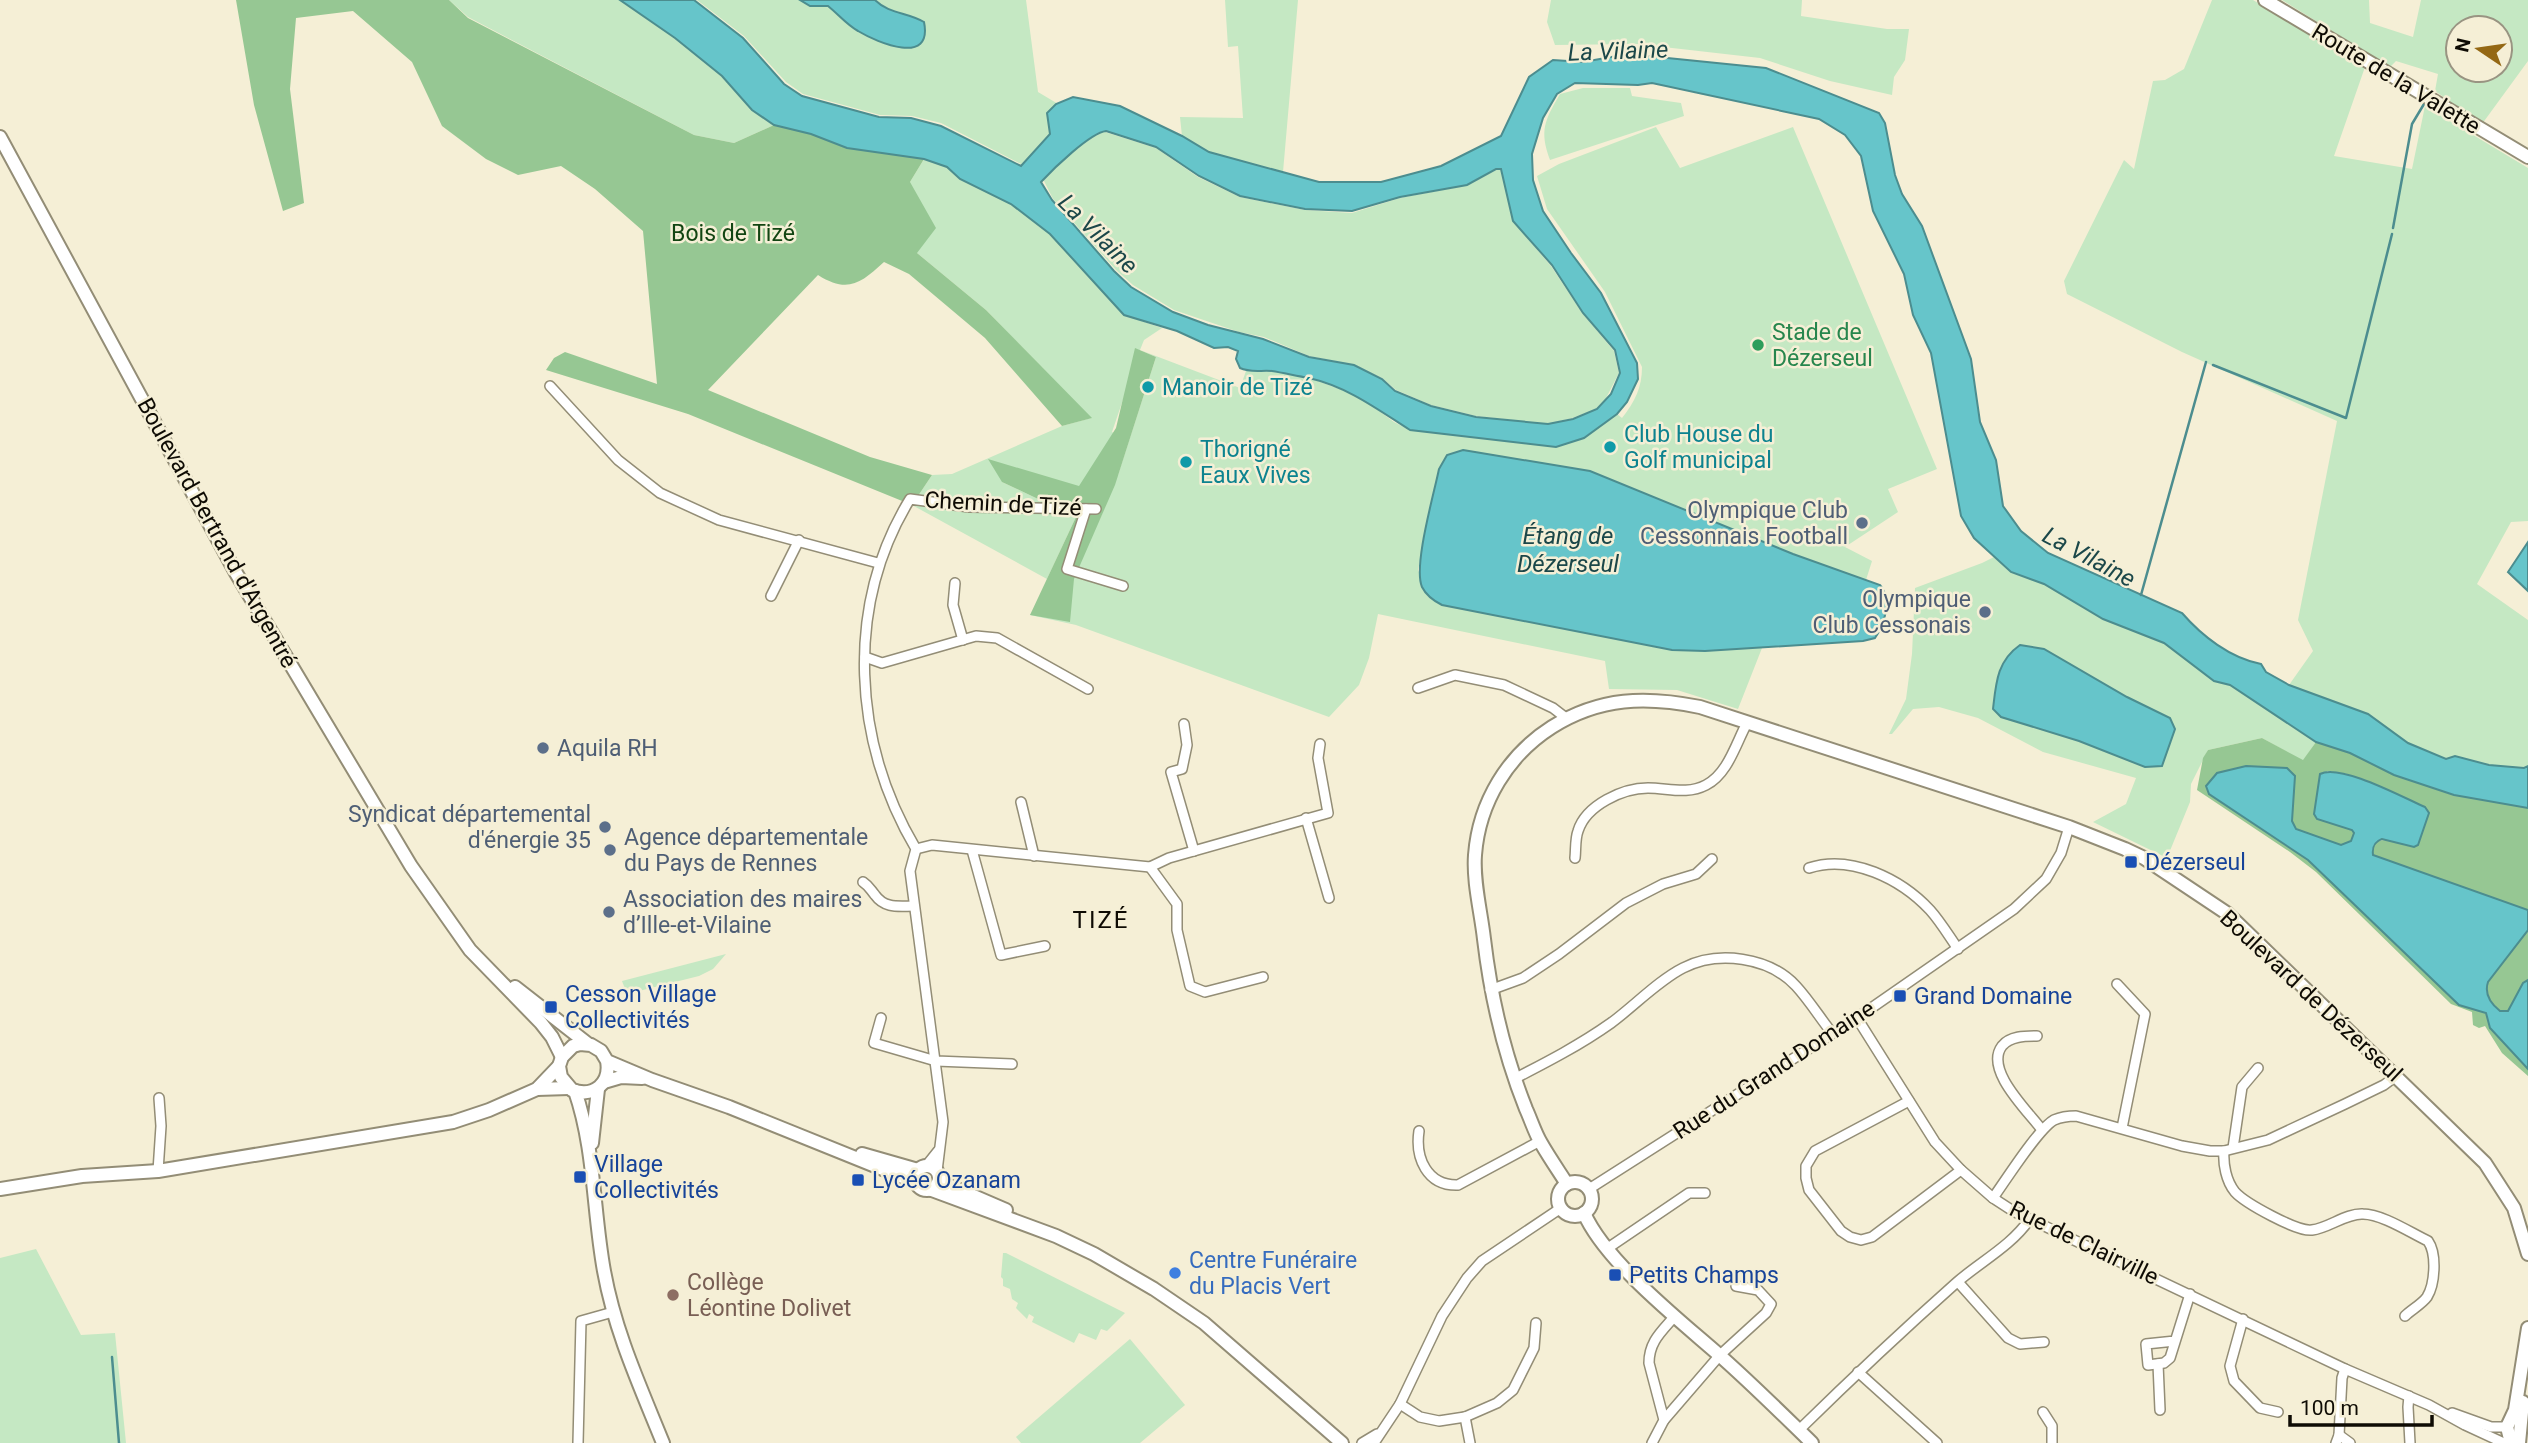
<svg xmlns="http://www.w3.org/2000/svg" width="2528" height="1443" font-family="Roboto,sans-serif">
	<style>
		.green { fill: #c5e8c3; fill-rule: evenodd }
		.forest { fill: #96c793 }
		.water { fill: #66c5ca; stroke: #4c8d8f; stroke-width: 2; fill-rule: evenodd }
		.lines { fill: none; stroke-linecap: round; stroke-linejoin: round }
		.stream { stroke: #4c8d8f; stroke-width: 2.5 }
		.minor-casing { stroke: #938d76; stroke-width: 12 }
		.tertiary-casing { stroke: #938d76; stroke-width: 16 }
		.secondary-casing { stroke: #938d76; stroke-width: 16 }
		.minor { stroke: #fff; stroke-width: 9 }
		.tertiary { stroke: #fff; stroke-width: 12 }
		.secondary { stroke: #fff; stroke-width: 12 }
		.leisure-dot { fill: #2e9e5b; stroke: #f5efd6; stroke-width: 2.5 }
		.culture-dot { fill: #0f9aa8; stroke: #f5efd6; stroke-width: 2.5 }
		.service-dot { fill: #5c6f8a; stroke: #f5efd6; stroke-width: 2.5 }
		.transit-dot { fill: #1a4fb4; stroke: #f5efd6; stroke-width: 2.5 }
		.shop-dot { fill: #3f7fe0; stroke: #f5efd6; stroke-width: 2.5 }
		.education-dot { fill: #8d6e63; stroke: #f5efd6; stroke-width: 2.5 }
		.labels { text-anchor: middle; dominant-baseline: central; stroke-width: 5; stroke-linejoin: round; paint-order: stroke }
		.street-label { font-size: 23px; fill: #0e0b04; stroke: #f5efd6 }
		.park-label { font-size: 23px; fill: #124512; stroke: #f5efd6 }
		.leisure-label { font-size: 23px; fill: #27864d; stroke: #f5efd6; text-anchor: start }
		.culture-label { font-size: 23px; fill: #0d838f; stroke: #f5efd6; text-anchor: start }
		.service-label { font-size: 23px; fill: #4e5e75; stroke: #f5efd6; text-anchor: end }
		.transit-label { font-size: 23px; fill: #164399; stroke: #f5efd6; text-anchor: start }
		.shop-label { font-size: 23px; fill: #366cbe; stroke: #f5efd6; text-anchor: start }
		.education-label { font-size: 23px; fill: #785e54; stroke: #f5efd6; text-anchor: start }
		.water-label { font-size: 24px; font-style: italic; fill: #1b4749; stroke: #f5efd6 }
		.neighbourhood-label { font-size: 24px; letter-spacing: 2px; fill: #0e0b04; stroke: #f5efd6 }
	</style>
	<rect width="100%" height="100%" fill="#f5efd6"/>
	<g class="green">
		<path d="M449 0H620L675 38 722 76 752 110 774 125 734 143 694 135 468 17Z"/>
		<path d="M697 0H1026L1038 92 1105 132 1156 148 1198 177 1240 197 1305 210 1352 213 1400 198 1468 185 1496 170 1501 169 1513 221 1551 266 1583 314 1614 351 1619 373 1604 402 1597 409 1572 418 1548 424 1476 416 1431 405 1396 390 1382 378 1355 365 1309 356 1264 337 1239 332 1174 310 1133 285 1116 270 1053 199 1044 181 1021 164 941 123 912 116 880 115 803 94 786 82 744 36Z"/>
		<path d="M1225 0H1298L1283 172 1209 152 1182 136 1180 117 1243 118 1238 46 1228 47Z"/>
		<path d="M1551 0H1802L1801 16 1887 29H1909L1905 60 1894 77 1892 95 1830 81 1760 58 1637 44 1555 45 1547 22Z"/>
		<path d="M2212 0H2253L2365 67 2334 156 2412 169 2425 106 2528 168V521L2511 522 2477 584 2528 620V766L2524 768 2489 765 2455 756 2446 759 2408 743 2368 714 2289 685 2313 651 2298 620 2337 421 2182 352 2067 294 2064 281 2124 160 2134 169 2153 81 2165 80 2184 69Z"/>
		<path d="M2282 0H2369L2370 23 2413 37 2421 0H2528V61L2482 124 2435 91 2438 74 2396 61 2390 67ZM2458 28H2500V70H2458Z"/>
		<path d="M1583 88H1630L1632 96 1681 103 1684 116 1550 160C1539 130 1545 120 1560 94Z"/>
		<path d="M1656 127 1680 168 1793 127 1937 469 1888 489 1898 512 1845 547 1872 561 1866 580 1793 554 1447 455 1439 469 1418 570 1431 598 1442 605 1672 650 1762 648 1738 709 1677 690 1609 689 1605 661 1378 614 1369 658 1359 685 1329 717 1076 625 1030 615 1100 519 1107 502 1002 482 1076 517 1047 579 912 505 932 475 952 474 1062 426 1091 418 986 310 917 253 910 182 924 159 947 167 960 179 1011 204 1050 234 1124 315 1162 328 1144 340 1140 350 1240 388 1246 371H1270L1312 379 1359 396 1394 422 1410 430 1556 447 1584 438 1617 414 1622 418C1635 402 1642 387 1642 367L1605 292 1547 209 1537 176 1559 164ZM1140 350 1156 357 1118 475 1121 437 1112 432Z"/>
		<path d="M1994 557 2011 572 2044 584 2103 619 2164 643 2214 681 2230 685 2316 742 2303 761 2262 738 2208 750 2191 784 2190 802 2167 858 2093 822 2126 804 2136 778 2043 752 1978 718 1939 707 1913 709 1892 734H1889L1906 699 1912 654 1915 588 1982 563Z"/>
		<path d="M726 954 713 969 699 976 627 994 622 981Z"/>
		<path d="M36 1249 81 1335 115 1333 126 1443H0V1258Z"/>
		<path d="M1003 1253H1006L1125 1313 1107 1331 1101 1329 1096 1340 1079 1333 1074 1343 1032 1322 1034 1317 1029 1314 1027 1319 1016 1308 1018 1303 1012 1299 1010 1289 1003 1286V1279L1001 1277Z"/>
		<path d="M1130 1339 1185 1405 1140 1443H1021L1016 1437Z"/>
	</g>
	<g class="forest">
		<path d="M236 0H449L468 18 694 135 734 143 774 125 811 134 847 148 924 159 910 182 936 228 917 253 986 310 1092 418 1062 426 985 338 909 274 884 262C861 283 848 294 818 275L708 390 870 457 932 475 912 505 688 414 546 370 554 358 565 352 657 384 643 231 595 189 561 166 518 175 486 159 442 126 412 62 353 11 296 18 290 89 304 203 283 211 254 105Z"/>
		<path d="M1135 348 1156 357 1115 485 1074 579 1070 622 1030 615 1076 517 1002 482 988 459 1079 486 1116 428Z"/>
		<path d="M2262 738 2303 760 2316 742 2350 753 2394 775 2454 795 2528 808V910L2373 855C2371 830 2399 843 2414 847L2429 813 2425 807 2347 774 2327 771 2317 819 2352 830 2354 833 2351 842 2342 845 2296 830 2292 822 2295 776 2209 794 2308 860 2459 1005 2486 1013 2490 1028 2528 1069V1076L2502 1053 2485 1026 2479 1028 2473 1025 2472 1012 2451 1004 2316 872 2290 852 2197 790 2203 758 2208 750Z"/>
		<path d="M2528 930V980L2523 983 2508 1011H2500C2490 1003 2484 994 2488 982Z"/>
	</g>
	<g class="water">
		<path d="M620 0H694L743 38 784 84 802 96 879 117 911 118 941 126 1021 166 1050 134 1047 113 1056 104 1073 97 1120 106 1182 136 1209 152 1319 182H1381L1441 166 1501 136 1529 77 1553 60 1583 62 1628 54 1766 68 1879 113 1885 123 1895 175 1902 194 1922 226 1971 359 1980 422 1996 460 2003 506 2021 531 2048 553 2182 613C2202 636 2230 658 2261 664L2266 672 2289 685 2368 714 2408 743 2446 759 2455 756 2489 765 2524 768 2528 766V808L2454 795 2394 775 2350 753 2316 742 2230 685 2214 681 2164 643 2103 619 2044 584 2011 572 1974 538 1961 516 1931 353 1913 315 1904 274 1873 211 1861 156 1845 135 1819 119 1652 83 1638 85 1575 83 1557 94 1543 118 1532 154 1533 180 1543 211 1571 253 1601 293 1637 363 1638 379 1627 402 1617 414 1584 438 1556 447 1410 430C1377 409 1348 387 1309 378 1297 376 1284 373 1272 371 1261 370 1250 373 1240 368L1236 359 1238 351 1228 347 1214 348 1177 331 1124 315 1050 234 1011 204 960 179 947 167 924 159 847 148 811 134 774 125 752 110 722 76 675 38ZM1106 131 1156 147 1199 176 1240 196 1305 209 1352 211 1400 197 1467 185 1496 169H1501L1513 221 1552 265 1583 313 1615 350 1620 373 1611 394 1597 409 1573 419 1548 424 1476 417 1431 406 1395 391 1382 379 1354 365 1309 357 1263 339 1208 325 1173 312 1131 287 1114 271 1052 200 1041 182C1053 169 1090 133 1106 131Z"/>
		<path d="M800 0H875C889 14 907 12 924 22 933 66 878 43 858 31 847 25 838 14 828 6H810Z"/>
		<path d="M1463 450 1590 471 1793 554 1880 585C1892 599 1885 624 1875 638L1863 641 1705 651 1672 650 1442 605C1434 601 1426 595 1422 587 1413 566 1434 494 1439 469L1447 455Z"/>
		<path d="M2528 542V591L2508 572Z"/>
		<path d="M2020 645 2044 649 2127 697 2170 718 2175 729 2162 766 2145 767 2079 741 2001 717 1993 709C1996 683 1997 661 2020 645Z"/>
		<path d="M2246 766 2287 768 2295 776 2292 821 2296 829 2341 845 2351 841 2354 833 2352 830 2317 819 2314 814 2320 774C2340 763 2404 798 2425 807L2429 813 2418 845 2414 847 2382 839C2374 842 2372 847 2373 855L2528 910V930L2488 982C2484 994 2490 1003 2500 1011H2508L2523 983 2528 980V1069L2490 1028 2486 1013 2459 1005 2308 860 2209 794 2206 786 2217 773Z"/>
	</g>
	<g class="lines">
		<g class="stream">
			<path d="M2393 228 2412 124 2424 104"/>
			<path d="M2213 365 2346 418 2392 234"/>
			<path d="M2141 595 2206 362"/>
			<path d="M112 1357 119 1443"/>
		</g>
		<defs>
			<g id="minor">
				<path d="M550 386 618 460 660 493 719 520 878 563"/>
				<path d="M1086 509 1067 569 1123 586"/>
				<path d="M955 583 953 605 963 640"/>
				<path d="M771 596 799 540"/>
				<path d="M865 657 882 663 976 636 997 638 1088 689"/>
				<path d="M1418 688 1455 675 1504 685 1553 708 1566 718"/>
				<path d="M1184 724 1187 745 1182 769 1171 772 1194 851"/>
				<path d="M1021 802 1034 856"/>
				<path d="M1306 818 1329 898"/>
				<path d="M916 849 932 845 1150 867 1169 858 1328 813 1318 758 1320 744"/>
				<path d="M972 850 1001 955 1045 946"/>
				<path d="M1575 858C1576 849 1575 839 1578 831 1586 805 1623 788 1648 788 1668 788 1687 795 1706 785 1728 774 1736 743 1747 723"/>
				<path d="M1150 867 1177 904V930L1190 986 1205 992 1263 977"/>
				<path d="M1809 868C1851 854 1901 879 1930 910 1940 921 1949 936 1958 949"/>
				<path d="M863 882C869 886 870 889 875 895 885 909 899 906 914 906"/>
				<path d="M2117 984 2145 1014 2122 1128"/>
				<path d="M1490 990 1523 978 1559 954 1626 903 1663 884 1696 874 1712 859"/>
				<path d="M881 1018 874 1043 936 1061 1012 1064"/>
				<path d="M1857 1018 1935 1142 1961 1170 1993 1198 2013 1211 2345 1369 2429 1405 2465 1425 2504 1443"/>
				<path d="M2037 1036C2025 1036 2010 1036 2002 1046 1984 1070 2028 1111 2042 1130"/>
				<path d="M1514 1079C1547 1062 1580 1045 1611 1023 1633 1007 1659 980 1683 968 1718 950 1769 957 1796 986 1809 1000 1820 1018 1832 1033"/>
				<path d="M1909 1101 1815 1151 1806 1166V1178L1809 1190 1841 1231 1850 1237 1861 1240 1872 1237 1961 1170"/>
				<path d="M1419 1131C1415 1158 1427 1186 1458 1185L1540 1141"/>
				<path d="M2233 1148 2242 1087 2258 1068"/>
				<path d="M2224 1151C2223 1164 2226 1181 2235 1192 2245 1203 2297 1232 2312 1230 2329 1228 2346 1213 2363 1214 2382 1214 2411 1233 2428 1241 2437 1254 2435 1284 2427 1297 2422 1304 2411 1310 2405 1316"/>
				<path d="M926 1166 938 1151"/>
				<path d="M158 1171 161 1126 159 1098"/>
				<path d="M937 1171 943 1122 910 871 916 849C853 743 844 607 910 499L969 507 1096 509"/>
				<path d="M1589 1189 1857 1018 2014 909 2046 879 2061 853 2069 827"/>
				<path d="M1993 1198C2006 1180 2038 1129 2054 1120 2061 1117 2068 1116 2076 1116L2182 1146 2210 1151H2224L2268 1140 2345 1104 2384 1085 2396 1076"/>
				<path d="M1608 1248 1689 1193H1705"/>
				<path d="M1958 1282 2008 1338 2020 1344 2044 1342"/>
				<path d="M2243 1319 2230 1366 2234 1381 2260 1408 2278 1412"/>
				<path d="M2175 1341 2146 1344 2148 1365 2164 1363 2170 1358 2190 1294"/>
				<path d="M2158 1364 2160 1410"/>
				<path d="M1858 1372 1937 1443"/>
				<path d="M2409 1396 2408 1407 2410 1443"/>
				<path d="M1400 1404 1420 1417 1439 1421 1465 1417 1497 1403 1513 1390 1534 1348 1536 1323"/>
				<path d="M2043 1412 2052 1426V1443"/>
				<path d="M2452 1413 2491 1427H2507"/>
				<path d="M1465 1417 1470 1443"/>
				<path d="M1664 1420 1720 1355 1766 1313 1771 1304 1758 1290 1736 1286"/>
				<path d="M1799 1430C1850 1380 1902 1331 1956 1283 1980 1262 2011 1246 2029 1220"/>
				<path d="M2339 1435 2350 1443"/>
				<path d="M578 1443 581 1321 613 1312"/>
				<path d="M1362 1443 1377 1434"/>
				<path d="M1374 1443 1400 1404 1442 1316 1467 1278 1482 1261 1561 1208"/>
				<path d="M1652 1443 1664 1420 1649 1363C1649 1342 1661 1332 1674 1317"/>
				<path d="M2336 1443 2339 1435 2342 1378 2345 1369"/>
			</g>
			<g id="tertiary">
				<path d="M2265 0 2528 157"/>
				<path d="M537 1089 569 1088"/>
				<circle cx="1575" cy="1199" r="17"/>
				<path d="M1567 1184C1558 1170 1549 1157 1541 1143 1535 1133 1531 1120 1526 1109 1504 1054 1491 998 1484 939 1481 912 1473 882 1475 855 1479 802 1508 755 1552 727 1600 697 1646 696 1700 707L2069 827 2125 849 2144 858 2228 914 2485 1163 2514 1208 2528 1254"/>
				<path d="M0 1189 82 1176 158 1171 453 1122 489 1110 537 1089 559 1066"/>
				<path d="M1584 1213C1605 1261 1678 1319 1718 1354 1750 1382 1781 1413 1812 1443"/>
				<path d="M2511 1443 2507 1427 2515 1410 2528 1328"/>
				<path d="M2519 1443 2523 1402"/>
			</g>
			<g id="secondary">
				<path d="M0 137 236 573 411 866 470 950 541 1023 552 1037 562 1057"/>
				<path d="M515 987 588 1044"/>
				<path d="M607 1061C611 1083 594 1098 572 1090L561 1077 559 1066 562 1057 573 1046 580 1044 591 1045 601 1051 607 1061 652 1080 729 1107 915 1182"/>
				<path d="M604 1082 621 1077 642 1078"/>
				<path d="M575 1091C595 1149 593 1211 604 1271 615 1332 640 1386 663 1443"/>
				<path d="M592 1143 598 1089"/>
				<path d="M862 1154 918 1170"/>
				<circle cx="927" cy="1178" r="12"/>
				<path d="M940 1177 948 1185 1006 1210"/>
				<path d="M932 1190 1056 1236 1094 1254 1154 1289 1204 1323 1342 1443"/>
			</g>
		</defs>
		<use href="#minor" class="minor-casing"/>
		<use href="#tertiary" class="tertiary-casing"/>
		<use href="#secondary" class="secondary-casing"/>
		<use href="#minor" class="minor"/>
		<use href="#tertiary" class="tertiary"/>
		<use href="#secondary" class="secondary"/>
	</g>
	<circle class="leisure-dot" cx="1758" cy="345" r="7"/>
	<g class="culture-dot">
		<circle cx="1148" cy="387" r="7"/>
		<circle cx="1610" cy="447" r="7"/>
		<circle cx="1186" cy="462" r="7"/>
	</g>
	<g class="service-dot">
		<circle cx="1862" cy="523" r="7"/>
		<circle cx="1985" cy="612" r="7"/>
		<circle cx="543" cy="748" r="7"/>
		<circle cx="605" cy="827" r="7"/>
		<circle cx="610" cy="850" r="7"/>
		<circle cx="609" cy="912" r="7"/>
	</g>
	<g class="transit-dot">
		<rect x="2124" y="855" width="14" height="14" rx="3.5"/>
		<rect x="1893" y="989" width="14" height="14" rx="3.5"/>
		<rect x="544" y="1000" width="14" height="14" rx="3.5"/>
		<rect x="573" y="1170" width="14" height="14" rx="3.5"/>
		<rect x="851" y="1173" width="14" height="14" rx="3.5"/>
		<rect x="1608" y="1268" width="14" height="14" rx="3.5"/>
	</g>
	<circle class="shop-dot" cx="1175" cy="1273" r="7"/>
	<circle class="education-dot" cx="673" cy="1295" r="7"/>
	<g class="labels">
		<g class="street-label">
			<text transform="translate(2396 79) rotate(31)">Route de la Valette</text>
			<text transform="translate(1003 504) rotate(3)">Chemin de Tizé</text>
			<text transform="translate(217 533) rotate(61)">Boulevard Bertrand d'Argentré</text>
			<text transform="translate(2311 996) rotate(43)">Boulevard de Dézerseul</text>
			<text transform="translate(1774 1070) rotate(-33)">Rue du Grand Domaine</text>
			<text transform="translate(2084 1243) rotate(26)">Rue de Clairville</text>
		</g>
		<g class="park-label">
			<text x="733" y="233">Bois de Tizé</text>
		</g>
		<g class="leisure-label">
			<text x="1772" y="332">Stade de<tspan x="1772" dy="26">Dézerseul</tspan></text>
		</g>
		<g class="culture-label">
			<text x="1162" y="387">Manoir de Tizé</text>
			<text x="1624" y="434">Club House du<tspan x="1624" dy="26">Golf municipal</tspan></text>
			<text x="1200" y="449">Thorigné<tspan x="1200" dy="26">Eaux Vives</tspan></text>
		</g>
		<g class="service-label">
			<text x="1848" y="510">Olympique Club<tspan x="1848" dy="26">Cessonnais Football</tspan></text>
			<text x="1971" y="599">Olympique<tspan x="1971" dy="26">Club Cessonais</tspan></text>
			<text x="557" y="748" text-anchor="start">Aquila RH</text>
			<text x="591" y="814">Syndicat départemental<tspan x="591" dy="26">d'énergie 35</tspan></text>
			<text x="624" y="837" text-anchor="start">Agence départementale<tspan x="624" dy="26">du Pays de Rennes</tspan></text>
			<text x="623" y="899" text-anchor="start">Association des maires<tspan x="623" dy="26">d’Ille-et-Vilaine</tspan></text>
		</g>
		<g class="transit-label">
			<text x="2145" y="862">Dézerseul</text>
			<text x="565" y="994">Cesson Village<tspan x="565" dy="26">Collectivités</tspan></text>
			<text x="1914" y="996">Grand Domaine</text>
			<text x="594" y="1164">Village<tspan x="594" dy="26">Collectivités</tspan></text>
			<text x="872" y="1180">Lycée Ozanam</text>
			<text x="1629" y="1275">Petits Champs</text>
		</g>
		<g class="shop-label">
			<text x="1189" y="1260">Centre Funéraire<tspan x="1189" dy="26">du Placis Vert</tspan></text>
		</g>
		<g class="education-label">
			<text x="687" y="1282">Collège<tspan x="687" dy="26">Léontine Dolivet</tspan></text>
		</g>
		<g class="water-label">
			<text transform="translate(1618 51) rotate(-2)">La Vilaine</text>
			<text transform="translate(1098 234) rotate(45)">La Vilaine</text>
			<text x="1568" y="536">Étang de<tspan x="1568" dy="28">Dézerseul</tspan></text>
			<text transform="translate(2089 557) rotate(28)">La Vilaine</text>
		</g>
		<g class="neighbourhood-label">
			<text x="1101" y="920">TIZÉ</text>
		</g>
	</g>
	<g transform="translate(2479 49) rotate(283)"><circle r="33" fill="#f5efd6" stroke="#999482" stroke-width="2"/>
	<path d="M0-5L12 26L0 18L-12 26Z" fill="#946814"/>
	<text y="-10" font-size="19" font-weight="bold" text-anchor="middle" fill="#0e0b04">N</text>
	</g>
	<path d="M2290 1415v10h142v-10" fill="none" stroke="#0e0b04" stroke-width="3.5"/>
	<text x="2300" y="1415" font-size="21" fill="#0e0b04" stroke="#f5efd6" stroke-width="5" paint-order="stroke">100 m</text>
</svg>
